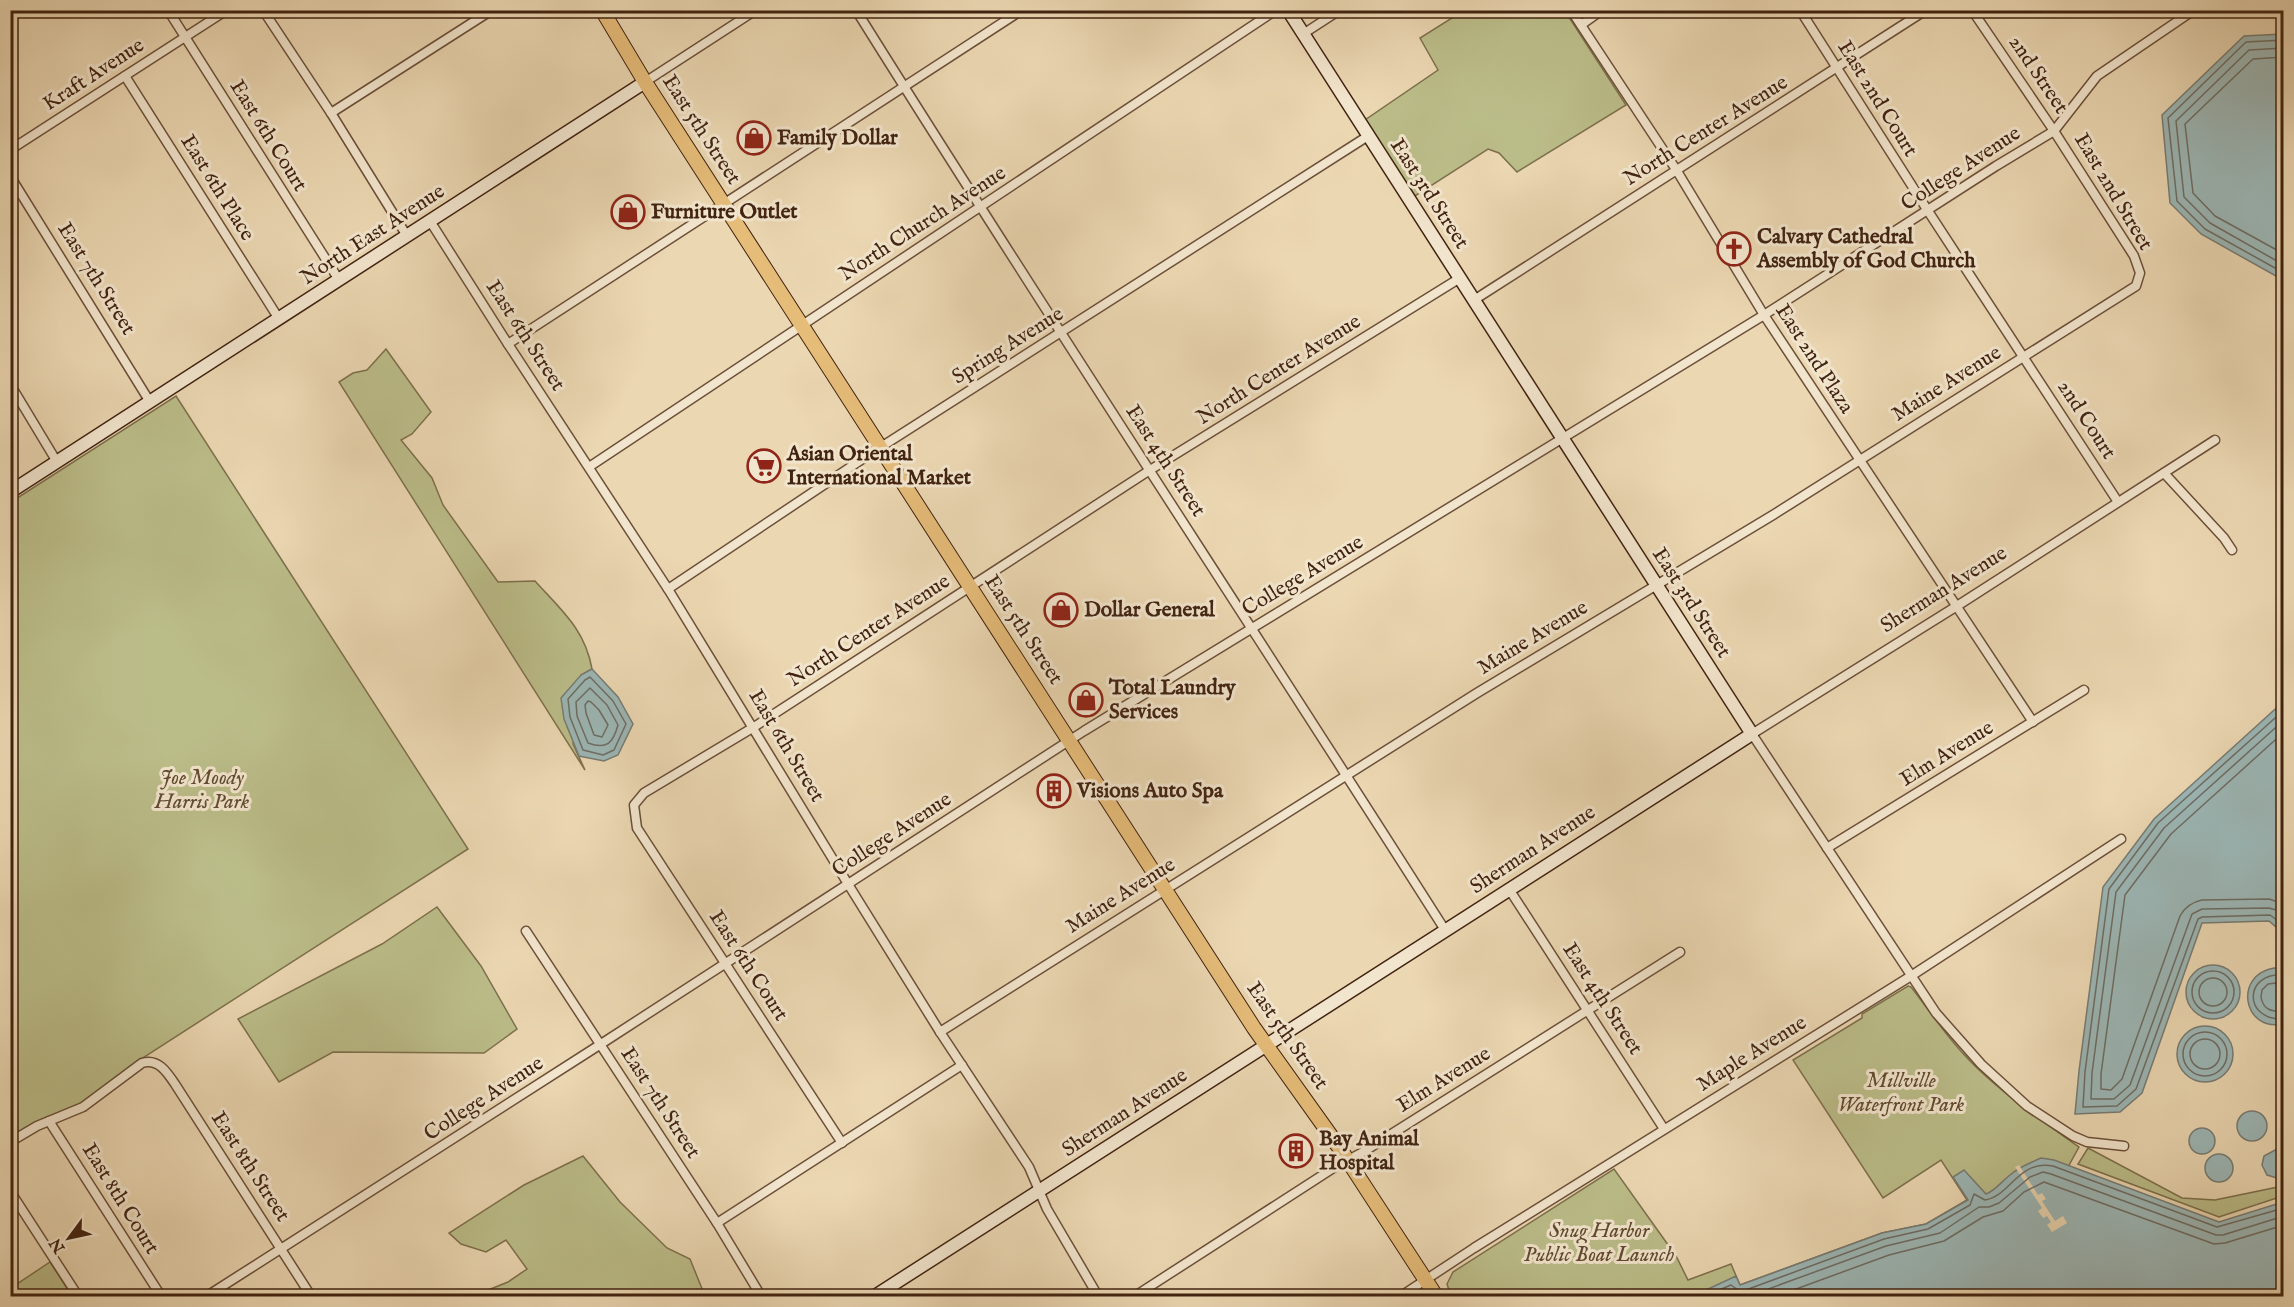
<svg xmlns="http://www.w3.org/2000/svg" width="2294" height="1307" font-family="'IM FELL English',serif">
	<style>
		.green { fill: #bbbd89; stroke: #7e704d; stroke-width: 1.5 }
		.water { fill: #9cb7b6; stroke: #787c74; stroke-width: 1.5 }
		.pier { fill: #ebd7b2 }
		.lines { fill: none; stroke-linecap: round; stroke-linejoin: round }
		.shore { stroke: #6e6d64; stroke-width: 1.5 }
		.street-casing { stroke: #6c5039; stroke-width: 11 }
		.secondary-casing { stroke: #412311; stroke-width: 15 }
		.primary-casing { stroke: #412311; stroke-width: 16 }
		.street { stroke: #f2e5cd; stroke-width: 8 }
		.secondary { stroke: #f2e5cd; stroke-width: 12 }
		.primary { stroke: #e6bc79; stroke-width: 14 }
		.labels { text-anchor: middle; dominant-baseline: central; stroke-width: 6; stroke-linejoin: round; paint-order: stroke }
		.street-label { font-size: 21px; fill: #412311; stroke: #f2e5cd }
		.poi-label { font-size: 21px; font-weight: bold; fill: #412311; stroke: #f2e5cd; text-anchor: start }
		.park-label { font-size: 21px; font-style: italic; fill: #604a2f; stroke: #f2e5cd }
	</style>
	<rect width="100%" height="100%" fill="#ebd7b2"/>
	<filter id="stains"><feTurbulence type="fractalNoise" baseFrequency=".00333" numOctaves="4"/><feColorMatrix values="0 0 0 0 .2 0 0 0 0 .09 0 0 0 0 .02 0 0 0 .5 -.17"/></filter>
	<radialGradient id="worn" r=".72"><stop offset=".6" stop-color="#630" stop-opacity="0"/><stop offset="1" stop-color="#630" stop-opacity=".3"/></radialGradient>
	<g class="green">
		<path d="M1463 11H1565L1626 105 1517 172 1499 153 1488 149 1415 196 1365 120 1438 70 1420 38Z"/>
		<path d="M386 349 431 412 412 434 401 440 432 478 443 505 498 582 535 581C561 610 585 629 592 669L581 675 573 744 585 770 339 382 353 373 367 370Z"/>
		<path d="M176 396 468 849 141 1059 82 1103 35 1122 11 1137V502Z"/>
		<path d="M437 907 481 966 517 1029 484 1053 333 1052 279 1082 238 1019 382 944Z"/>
		<path d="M1908 986 1911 987C1932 1014 1951 1043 1976 1067 2007 1097 2044 1122 2079 1147L2068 1167 2057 1214 1764 1296H1451L1447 1284 1453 1272 1614 1169 1676 1256 1688 1280 1731 1264 1740 1285 1882 1233 1926 1224 1967 1200 1941 1160 1883 1198 1793 1060 1862 1018V1014Z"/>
		<path d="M2088 1148 2182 1198 2215 1200 2283 1186V1196L2219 1217 2078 1164Z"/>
		<path d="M583 1156 620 1202 667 1248 690 1259 705 1296H473L508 1282 527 1269 506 1240 486 1252 461 1244 449 1233 524 1185Z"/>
		<path d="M50 1262 72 1296H11V1288Z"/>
	</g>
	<g class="water">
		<path d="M2283 34H2284L2283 280 2201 234 2170 203 2162 115 2244 36Z"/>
		<path d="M592 669 618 697 633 724 618 755 604 761 579 756 564 719 561 698 581 675Z"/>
		<path d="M2283 702V933L2269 921 2202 923 2142 1093 2120 1112 2075 1114 2079 1071 2103 887 2154 819Z"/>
		<circle cx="2213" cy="992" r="27"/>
		<path d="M2274 968 2283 969V1024C2243 1032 2233 975 2274 968Z"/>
		<circle cx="2205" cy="1054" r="28"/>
		<circle cx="2252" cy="1126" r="15"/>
		<circle cx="2202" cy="1141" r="13"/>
		<path d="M2275 1150 2283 1152V1176L2277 1178 2267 1175 2262 1165 2264 1156Z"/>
		<circle cx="2219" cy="1168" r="14"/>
		<path d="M2041 1158 2054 1160 2219 1222 2283 1202V1296H1693L1736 1276 1740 1285 1882 1233 1926 1224 1968 1200 1953 1177 1964 1170 1986 1194C1996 1190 2001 1182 2010 1175 2019 1167 2030 1163 2041 1158Z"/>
	</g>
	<path class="pier" d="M2019 1165 2038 1195 2042 1193 2046 1199 2042 1201 2055 1221 2063 1216 2067 1223 2052 1232 2047 1225 2051 1222 2047 1216 2043 1218 2038 1211 2042 1208 2015 1167Z"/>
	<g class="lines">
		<g class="shore">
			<path d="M2284 40 2246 42 2168 118 2177 201 2205 229 2284 273"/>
			<path d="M2284 48 2249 50 2176 121 2184 197 2210 223 2284 265"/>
			<path d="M2284 57 2253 59 2185 124 2193 193 2215 216 2284 254"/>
			<path d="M590 677 613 701 626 724 614 750 603 755 583 750 570 717 568 699 585 680Z"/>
			<path d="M590 688 607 705 618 725C613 743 607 750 588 743L577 716 576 702Z"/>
			<path d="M588 701 591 702 599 710 608 725 602 737 594 735 586 713 585 705Z"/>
			<path d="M2284 710 2158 823 2109 889 2085 1072 2083 1107 2117 1106 2136 1089 2198 919 2202 917 2270 915 2284 925"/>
			<path d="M2284 720 2164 828 2116 892 2092 1073 2091 1099H2114L2130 1085 2192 914 2202 909 2269 908 2276 910 2284 915"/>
			<path d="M2284 732 2171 834 2125 895 2101 1074V1089L2111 1090 2122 1079 2180 916C2185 907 2192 902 2202 900L2269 899 2284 904"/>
			<circle cx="2213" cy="992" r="21"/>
			<path d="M2284 975C2243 972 2243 1021 2284 1019"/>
			<circle cx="2213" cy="992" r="14"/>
			<path d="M2284 982 2268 984 2262 990 2261 997C2263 1010 2272 1012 2284 1011"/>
			<circle cx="2205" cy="1054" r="22"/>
			<circle cx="2205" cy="1054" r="15"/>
			<path d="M1705 1296 1731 1285 1738 1290 1743 1291 1884 1239 1928 1229 1970 1205 1974 1194 1985 1200C2011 1196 2017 1160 2053 1166L2217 1227 2284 1208"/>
			<path d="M1749 1296 1886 1246 1940 1233 1979 1207H1989L1999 1203 2030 1177 2043 1172 2051 1174 2216 1235H2223L2284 1216"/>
			<path d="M1777 1296 1889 1255 1944 1241 1983 1217 2003 1211 2024 1192 2044 1182 2214 1244 2225 1243 2284 1225"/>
		</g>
		<defs>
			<g id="street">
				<path d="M168 10 339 280"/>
				<path d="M263 10 331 113 407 236"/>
				<path d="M856 10C1049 319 1250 623 1445 930"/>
				<path d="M1571 10 1677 171 1764 315 2033 722"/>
				<path d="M1800 10 1928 211 2118 502"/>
				<path d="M1581 25 1602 10"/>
				<path d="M1303 34 1340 10"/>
				<path d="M125 76 279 319"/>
				<path d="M645 82 756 10"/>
				<path d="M331 113 492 10"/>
				<path d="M10 150 227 10"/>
				<path d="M10 176 150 402"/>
				<path d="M430 221 508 344 668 589 848 884 940 1032 1029 1167 1047 1209 1098 1296"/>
				<path d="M1474 300 1926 10"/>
				<path d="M508 344 1022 10"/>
				<path d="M10 384 57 462"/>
				<path d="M589 467 1276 10"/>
				<path d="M2164 473 2224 538 2232 550"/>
				<path d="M668 589 870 454 1368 136"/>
				<path d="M1827 848 2084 690"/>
				<path d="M1509 889 1664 1129"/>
				<path d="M526 931 717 1223 761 1296"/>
				<path d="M940 1032 1477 693 1773 515 2136 286 2140 273 2134 256 2054 131 1972 10"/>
				<path d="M49 1121 161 1296"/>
				<path d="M10 1142 37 1126 83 1107 142 1063C158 1058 167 1072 175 1084L311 1296"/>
				<path d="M842 1143 637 828 634 805 644 793 754 727 1150 470 1460 278"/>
				<path d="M2124 1146 2087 1142 2073 1136 2027 1106 1981 1064 1936 1013 1752 734 1957 606 2215 440"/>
				<path d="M10 1191 78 1296"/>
				<path d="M717 1223 962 1065"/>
				<path d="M207 1296 601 1044 1084 731 1764 315 1996 166 2054 131 2097 76 2194 10"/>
				<path d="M1135 1296 1335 1167 1363 1152 1680 952"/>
				<path d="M1401 1296 1474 1248 1911 976 2121 839"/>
			</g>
			<g id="secondary">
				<path d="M10 492 645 82"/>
				<path d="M875 1296 1752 734 1288 10"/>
			</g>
			<path id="primary" d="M602 10 645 82 1254 1028 1341 1150 1436 1296"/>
		</defs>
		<use href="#street" class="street-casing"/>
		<use href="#secondary" class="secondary-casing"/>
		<use href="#primary" class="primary-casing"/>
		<use href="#street" class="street"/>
		<use href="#secondary" class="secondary"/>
		<use href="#primary" class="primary"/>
	</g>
	<defs>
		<symbol id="shop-ring" viewBox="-11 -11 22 22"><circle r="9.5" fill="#f2e5cd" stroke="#8f2418" stroke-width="1.5"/><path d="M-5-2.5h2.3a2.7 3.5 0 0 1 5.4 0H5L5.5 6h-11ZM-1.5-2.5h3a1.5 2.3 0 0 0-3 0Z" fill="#8f2418"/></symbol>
		<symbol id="church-ring" viewBox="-11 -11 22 22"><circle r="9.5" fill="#f2e5cd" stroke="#8f2418" stroke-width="1.5"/><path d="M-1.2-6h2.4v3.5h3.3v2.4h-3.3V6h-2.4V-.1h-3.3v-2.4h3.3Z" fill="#8f2418"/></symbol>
		<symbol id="supermarket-ring" viewBox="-11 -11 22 22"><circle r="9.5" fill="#f2e5cd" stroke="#8f2418" stroke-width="1.5"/><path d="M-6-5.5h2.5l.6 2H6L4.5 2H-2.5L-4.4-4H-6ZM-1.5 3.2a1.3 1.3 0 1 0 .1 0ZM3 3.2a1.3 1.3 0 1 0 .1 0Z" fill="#8f2418"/></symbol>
		<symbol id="building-ring" viewBox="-11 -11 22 22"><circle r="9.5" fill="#f2e5cd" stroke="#8f2418" stroke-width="1.5"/><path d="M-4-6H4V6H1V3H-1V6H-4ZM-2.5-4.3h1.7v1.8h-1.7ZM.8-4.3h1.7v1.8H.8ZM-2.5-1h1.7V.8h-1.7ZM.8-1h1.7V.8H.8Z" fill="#8f2418"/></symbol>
	</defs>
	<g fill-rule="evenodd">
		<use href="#shop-ring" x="735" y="119" width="38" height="38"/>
		<use href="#shop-ring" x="609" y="193" width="38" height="38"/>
		<use href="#church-ring" x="1715" y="230" width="38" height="38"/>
		<use href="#supermarket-ring" x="745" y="447" width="38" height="38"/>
		<use href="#shop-ring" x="1042" y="591" width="38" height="38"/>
		<use href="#shop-ring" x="1067" y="681" width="38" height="38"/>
		<use href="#building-ring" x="1035" y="772" width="38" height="38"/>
		<use href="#building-ring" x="1277" y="1132" width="38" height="38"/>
	</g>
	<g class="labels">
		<g class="street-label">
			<text transform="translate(94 75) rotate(-33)">Kraft Avenue</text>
			<text transform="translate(2038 75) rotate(56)">2nd Street</text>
			<text transform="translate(1877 99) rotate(58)">East 2nd Court</text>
			<text transform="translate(701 130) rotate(57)">East 5th Street</text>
			<text transform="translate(1706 131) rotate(-32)">North Center Avenue</text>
			<text transform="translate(268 136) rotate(58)">East 6th Court</text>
			<text transform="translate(1961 169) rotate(-33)">College Avenue</text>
			<text transform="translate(217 188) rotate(58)">East 6th Place</text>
			<text transform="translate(2113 192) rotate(59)">East 2nd Street</text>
			<text transform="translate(1429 194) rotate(57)">East 3rd Street</text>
			<text transform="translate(923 224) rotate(-33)">North Church Avenue</text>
			<text transform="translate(373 235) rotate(-33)">North East Avenue</text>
			<text transform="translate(96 279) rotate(58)">East 7th Street</text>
			<text transform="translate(525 336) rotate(57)">East 6th Street</text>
			<text transform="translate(1008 346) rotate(-32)">Spring Avenue</text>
			<text transform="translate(1814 359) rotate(57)">East 2nd Plaza</text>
			<text transform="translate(1279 370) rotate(-32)">North Center Avenue</text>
			<text transform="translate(1947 384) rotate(-32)">Maine Avenue</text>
			<text transform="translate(2086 420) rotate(57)">2nd Court</text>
			<text transform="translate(1165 461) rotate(57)">East 4th Street</text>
			<text transform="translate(1303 576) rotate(-31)">College Avenue</text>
			<text transform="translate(1944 590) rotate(-32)">Sherman Avenue</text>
			<text transform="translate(1691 603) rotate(57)">East 3rd Street</text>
			<text transform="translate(1023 630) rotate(57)">East 5th Street</text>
			<text transform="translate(869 631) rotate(-33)">North Center Avenue</text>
			<text transform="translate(1533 638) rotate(-31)">Maine Avenue</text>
			<text transform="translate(786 746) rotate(59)">East 6th Street</text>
			<text transform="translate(1947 754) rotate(-32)">Elm Avenue</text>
			<text transform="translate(892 835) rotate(-33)">College Avenue</text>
			<text transform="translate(1533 850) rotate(-33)">Sherman Avenue</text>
			<text transform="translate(1121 896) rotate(-32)">Maine Avenue</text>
			<text transform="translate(748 966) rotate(57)">East 6th Court</text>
			<text transform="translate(1602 999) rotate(57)">East 4th Street</text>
			<text transform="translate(1287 1036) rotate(55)">East 5th Street</text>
			<text transform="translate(1752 1054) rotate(-32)">Maple Avenue</text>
			<text transform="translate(1444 1080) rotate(-32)">Elm Avenue</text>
			<text transform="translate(484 1099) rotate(-33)">College Avenue</text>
			<text transform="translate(660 1103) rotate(57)">East 7th Street</text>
			<text transform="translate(1125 1113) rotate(-33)">Sherman Avenue</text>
			<text transform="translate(250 1167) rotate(57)">East 8th Street</text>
			<text transform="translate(120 1199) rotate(58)">East 8th Court</text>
		</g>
		<g class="poi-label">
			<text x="777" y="138">Family Dollar</text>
			<text x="651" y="212">Furniture Outlet</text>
			<text x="1757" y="237">Calvary Cathedral<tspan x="1757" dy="24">Assembly of God Church</tspan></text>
			<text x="787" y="454">Asian Oriental<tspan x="787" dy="24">International Market</tspan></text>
			<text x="1084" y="610">Dollar General</text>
			<text x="1109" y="688">Total Laundry<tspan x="1109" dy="24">Services</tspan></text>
			<text x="1077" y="791">Visions Auto Spa</text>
			<text x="1319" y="1139">Bay Animal<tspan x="1319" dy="24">Hospital</tspan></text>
		</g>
		<g class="park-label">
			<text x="202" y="778">Joe Moody<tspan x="202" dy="24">Harris Park</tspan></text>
			<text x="1901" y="1081">Millville<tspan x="1901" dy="24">Waterfront Park</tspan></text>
			<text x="1599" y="1231">Snug Harbor<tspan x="1599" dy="24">Public Boat Launch</tspan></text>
		</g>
	</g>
	<rect width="2294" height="1307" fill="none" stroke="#ebd7b2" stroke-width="36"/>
	<rect x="12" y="12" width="2270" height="1283" fill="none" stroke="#412311" stroke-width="3"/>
	<rect x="18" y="18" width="2258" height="1271" fill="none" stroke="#412311" stroke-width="1.5"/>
	<g transform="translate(69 1238) rotate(237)" stroke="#f2e5cd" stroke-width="4.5" paint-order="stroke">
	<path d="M0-4.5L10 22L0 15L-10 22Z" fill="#412311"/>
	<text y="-9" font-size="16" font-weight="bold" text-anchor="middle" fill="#412311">N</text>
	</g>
	<rect width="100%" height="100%" filter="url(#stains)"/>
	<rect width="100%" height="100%" fill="url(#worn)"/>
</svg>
